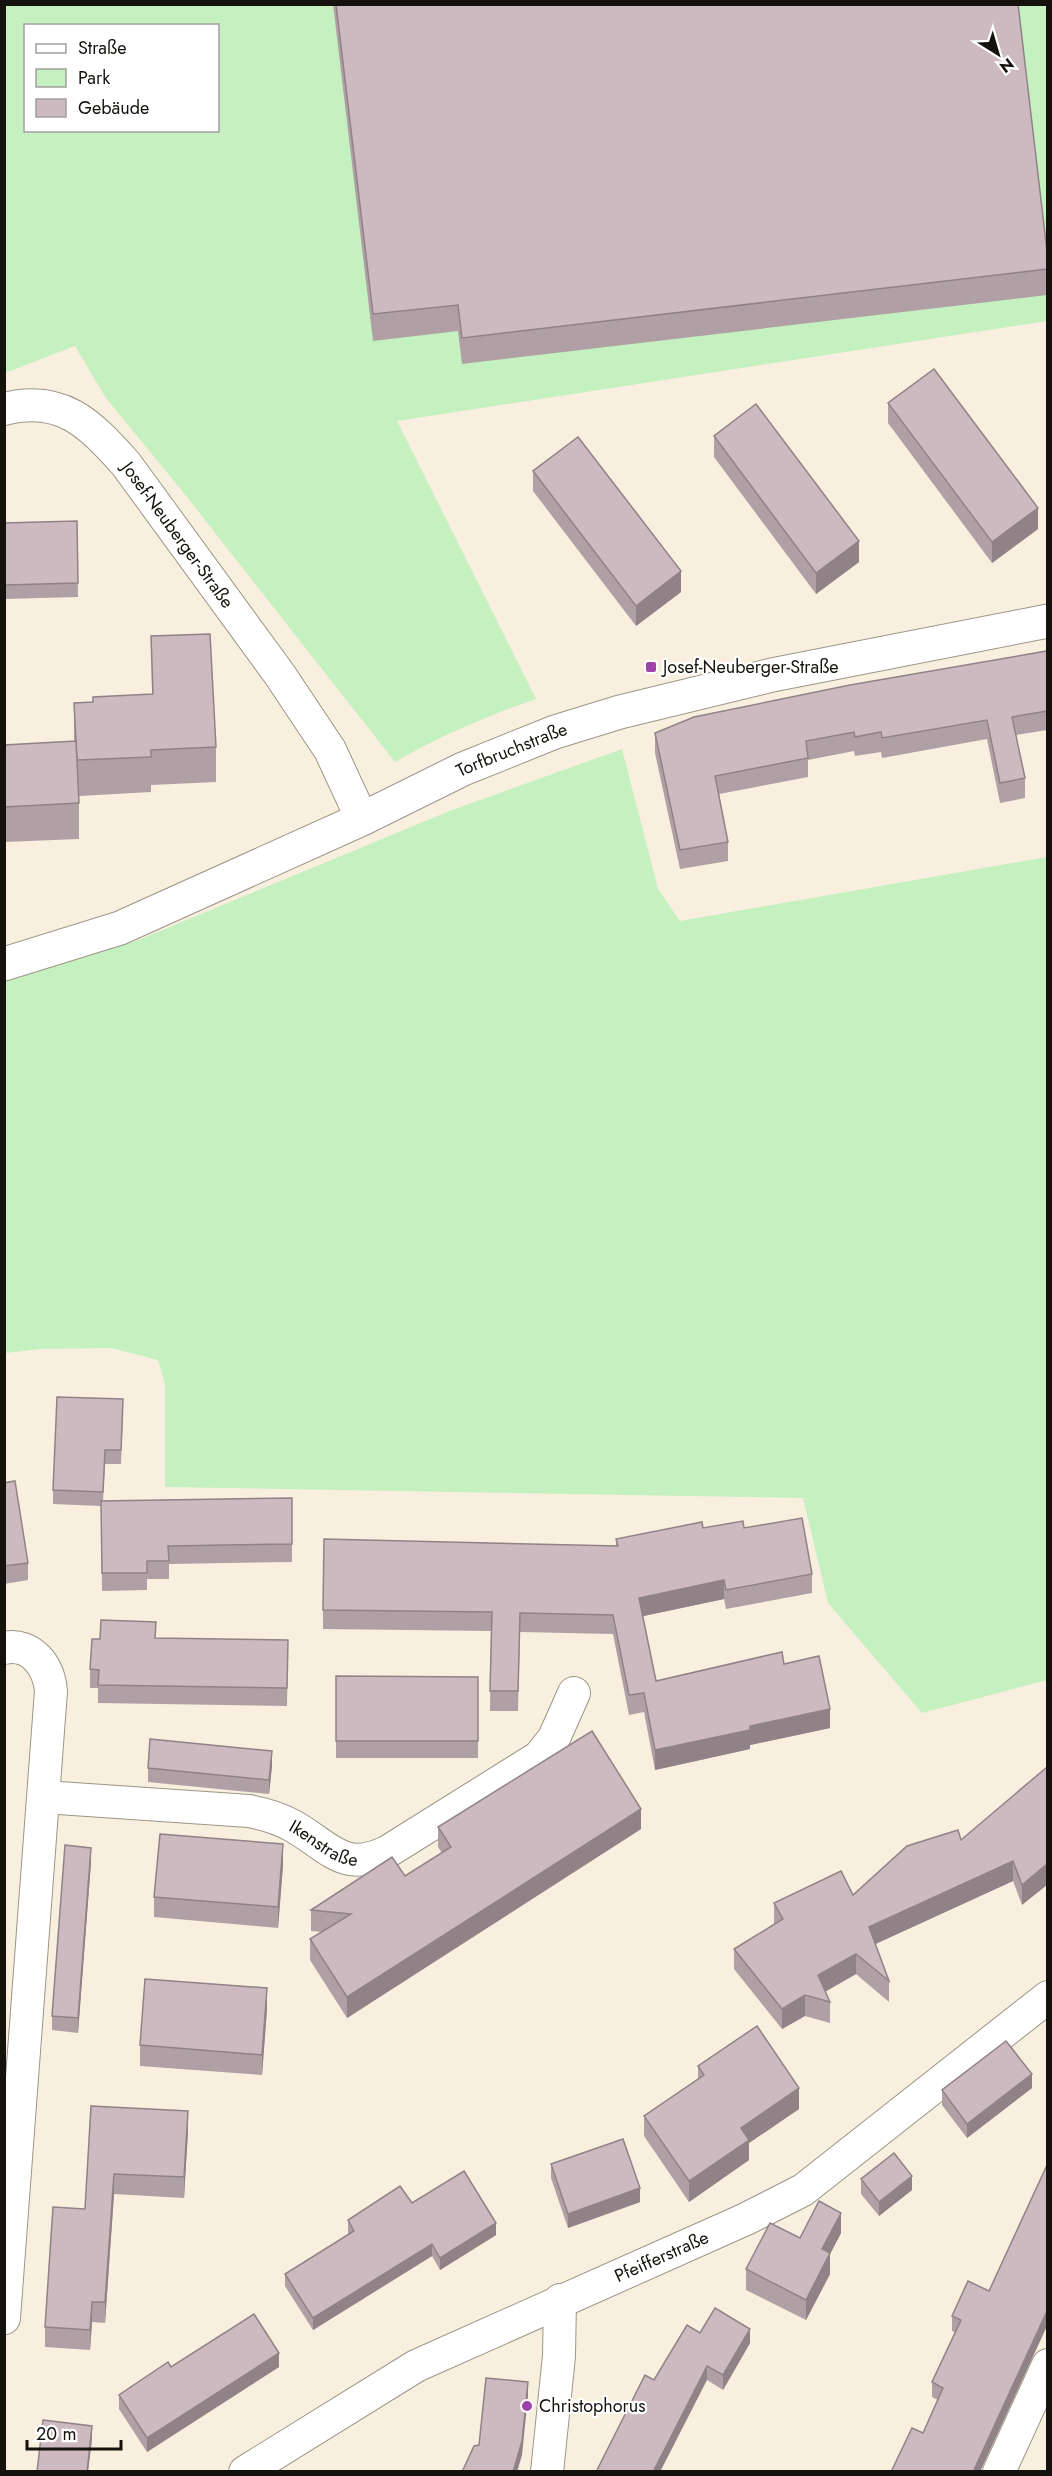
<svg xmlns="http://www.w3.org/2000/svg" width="1052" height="2476" font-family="Jost,sans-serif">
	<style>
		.green { fill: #c5f0c0; fill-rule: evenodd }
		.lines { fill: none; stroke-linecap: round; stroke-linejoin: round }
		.minor-casing { stroke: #9d9586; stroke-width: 34 }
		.major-casing { stroke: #9d9586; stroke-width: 35 }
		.minor { stroke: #fff; stroke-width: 32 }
		.major { stroke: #fff; stroke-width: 33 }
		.wall { fill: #b0a0a5 }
		.shaded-wall { fill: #908286 }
		.building { fill: #cdbac0; stroke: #908286; stroke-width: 1.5 }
		.poi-dot { fill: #a142aa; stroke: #fff; stroke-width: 2 }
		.labels { text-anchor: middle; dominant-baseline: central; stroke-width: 4.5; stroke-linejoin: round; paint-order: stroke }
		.street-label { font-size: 18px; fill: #15120d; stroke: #fff }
		.poi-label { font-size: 18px; fill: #15120d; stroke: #fff; text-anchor: start }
	</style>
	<rect width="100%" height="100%" fill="#f8efdf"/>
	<g class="green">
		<path d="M5 5H1047V321L397 421 536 699C486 716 440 736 395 762L183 492 106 398 75 346 5 373ZM26 26H218V130H26Z"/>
		<path d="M622 749 658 889 680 921 1047 857V1680L922 1713 828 1603 803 1498 165 1487V1384L158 1360 111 1348 41 1349 5 1353 4 979 136 941 447 812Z"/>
	</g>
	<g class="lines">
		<defs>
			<g id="minor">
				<path id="s1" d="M4 409C62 394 90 424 126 464L280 675 330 750 362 819"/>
				<path d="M4 1648C32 1642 49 1667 51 1691L4 2318"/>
				<path id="s2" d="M44 1797 249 1811C265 1814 279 1818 293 1826 330 1847 343 1873 387 1852L539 1757 554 1738 574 1693"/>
				<path id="s3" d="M245 2472 416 2366 746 2219 803 2190 1048 1997"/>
				<path d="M547 2472 559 2356 560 2300"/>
				<path d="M999 2472 1048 2365"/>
			</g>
			<g id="major">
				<path id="s4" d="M4 964 120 928 362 819 463 769 555 732 620 712 772 675 1048 621"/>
			</g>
		</defs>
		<use href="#minor" class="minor-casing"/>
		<use href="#major" class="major-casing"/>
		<use href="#minor" class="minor"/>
		<use href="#major" class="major"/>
	</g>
	<g class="wall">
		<path d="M333 4H1018L1047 269V295L462 364 458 331 373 341Z"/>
		<path d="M888 403 1038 529 992 563 888 423Z"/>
		<path d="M714 436 859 562 816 594 714 457Z"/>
		<path d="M533 471 681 592 636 626 533 491Z"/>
		<path d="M77 521 78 597 4 599V523Z"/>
		<path d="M151 636 216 747V782L151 785V792L79 796V839L4 842V745L74 741V703L93 702 152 694Z"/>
		<path d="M1047 651V730L1016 735 1025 778V798L1000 803 987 739 882 758 881 752 855 756 854 751 808 760V777L719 794 728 842V861L680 869 655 753V733Z"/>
		<path d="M123 1413 121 1464H105L103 1501 292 1498V1562L169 1564V1579H147V1590L102 1591 101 1506 53 1504V1490Z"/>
		<path d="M4 1483 28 1563V1580L4 1584Z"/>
		<path d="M703 1528H744L812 1574V1593L726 1609 724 1599 643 1616 656 1681 784 1664 830 1728 750 1745V1749L655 1770 644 1712 629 1715 613 1634 520 1632 518 1711H490L491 1631 323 1629V1610L616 1546V1539Z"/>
		<path d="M156 1638 288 1640 287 1706 98 1703V1688H90V1669Z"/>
		<path d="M336 1676 478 1677V1758H336Z"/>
		<path d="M272 1766 269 1794 148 1782V1768Z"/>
		<path d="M1047 1767 1022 1905 1013 1881 875 1944 889 1981V2002L856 1974 825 1991 830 2002V2023L805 2016 782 2029 734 1969V1949L774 1924V1903L853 1895 961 1840Z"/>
		<path d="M438 1827 641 1829 347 2018 310 1960V1939L322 1932 311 1931V1910L405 1876 442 1853 438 1847Z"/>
		<path d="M91 1862 78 2033 52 2030V2016Z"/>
		<path d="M283 1865 278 1928 154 1917V1897Z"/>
		<path d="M267 2009 262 2075 140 2066V2045Z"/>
		<path d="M698 2066 799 2109 749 2143V2160L689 2202 644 2136V2116L698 2079Z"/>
		<path d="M1032 2088 967 2138 942 2105V2090Z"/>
		<path d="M91 2106 188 2131 184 2198 114 2194 105 2323 92 2322 90 2350 45 2347V2327L85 2209Z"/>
		<path d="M551 2164 640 2202 568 2228 551 2178Z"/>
		<path d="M861 2179 912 2190 879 2216 861 2194Z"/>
		<path d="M412 2203 496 2235 440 2270 432 2256 313 2330 285 2286V2274L349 2234 348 2233V2220Z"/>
		<path d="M841 2233 830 2254V2274L806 2320 746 2290V2269L800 2238Z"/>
		<path d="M968 2281 980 2472 923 2433 938 2400 932 2397V2382L955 2332 952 2331V2316Z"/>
		<path d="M700 2333 750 2343 723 2390 707 2380H654Z"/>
		<path d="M171 2367H279L147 2452 119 2409V2395Z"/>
	</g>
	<g class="shaded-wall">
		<path d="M1038 508V529L992 563V542Z"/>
		<path d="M859 541V562L816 594V573Z"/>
		<path d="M681 571V592L636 626V606Z"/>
		<path d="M724 1580V1599L639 1617V1598Z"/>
		<path d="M830 1709V1728L750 1745V1749L655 1770V1750L750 1726Z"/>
		<path d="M272 1751V1766L269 1794V1780Z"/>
		<path d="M641 1809V1829L347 2018V1997Z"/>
		<path d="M283 1844V1865L278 1928V1907Z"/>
		<path d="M91 1848V1862L78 2033V2018Z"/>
		<path d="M1013 1861V1881L869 1947V1927Z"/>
		<path d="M1047 1864V1885L1022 1905V1885Z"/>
		<path d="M856 1954V1974L818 1996V1975Z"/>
		<path d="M267 1988V2009L262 2075V2055Z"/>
		<path d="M805 1995V2016L782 2029V2009Z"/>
		<path d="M1032 2074V2088L967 2138V2124Z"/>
		<path d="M799 2088V2109L749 2143V2160L689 2202V2181L741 2128Z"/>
		<path d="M188 2111V2131L184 2198V2177Z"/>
		<path d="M114 2174V2194L105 2323V2302Z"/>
		<path d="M912 2176V2190L879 2216V2202Z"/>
		<path d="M640 2188V2202L568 2228V2214Z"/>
		<path d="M841 2213V2233L830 2254V2274L806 2320V2300L822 2249Z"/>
		<path d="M496 2223V2235L440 2270V2258Z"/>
		<path d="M432 2244V2256L313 2330V2318Z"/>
		<path d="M92 2302V2322L90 2350V2330Z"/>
		<path d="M1047 2311V2326L980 2472H973Z"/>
		<path d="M750 2329V2343L723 2390V2375Z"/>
		<path d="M279 2353V2367L147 2452V2438Z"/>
		<path d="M707 2366V2380L660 2472H653Z"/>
		<path d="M528 2382V2396L522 2455 517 2472H513Z"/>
		<path d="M92 2426V2440L88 2472H87Z"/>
	</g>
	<g class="building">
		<path d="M336 4H1018L1047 251V269L462 338 458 305 373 314Z"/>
		<path d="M934 369 1038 508 992 542 888 403Z"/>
		<path d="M756 404 859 541 816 573 714 436Z"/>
		<path d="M578 437 681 571 636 606 533 471Z"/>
		<path d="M77 521 78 583 4 585V523Z"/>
		<path d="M210 634 216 747 151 750V757L77 760 74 703 93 702V697L153 694 151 636Z"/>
		<path d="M1047 651V711L1012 717 1025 778 1000 783 987 720 882 738 881 732 855 737 854 732 806 741 808 758 715 776 728 842 680 850 655 733 694 717 850 685Z"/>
		<path d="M76 741 79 803 4 807V745Z"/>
		<path d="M57 1397 123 1399 121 1450H105L103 1492 53 1490Z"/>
		<path d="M15 1481 28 1563 4 1566V1483Z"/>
		<path d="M292 1498V1544L168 1546 169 1561H147V1573H102L101 1501Z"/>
		<path d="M802 1518 812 1574 726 1590 724 1580 639 1598 656 1681 782 1652 784 1664 819 1656 830 1709 750 1726V1730L655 1750 644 1693 629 1695 613 1615 520 1613 518 1691H490L492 1612 323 1610 324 1539 618 1546 616 1539 702 1522 703 1528 743 1521 744 1528Z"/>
		<path d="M101 1620 156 1622 155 1638 288 1640 287 1688 98 1685 99 1670 90 1669 92 1639H100Z"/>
		<path d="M336 1676 478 1677V1741H336Z"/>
		<path d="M592 1731 641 1809 347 1997 310 1939 351 1914 311 1910 392 1857 405 1876 451 1847 438 1827Z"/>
		<path d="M150 1739 272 1751 269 1780 148 1768Z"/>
		<path d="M1047 1767V1864L1022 1885 1013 1861 869 1927 889 1981 856 1954 818 1975 830 2002 805 1995 782 2009 734 1949 783 1919 774 1903 841 1871 853 1895 907 1846 958 1830 961 1840Z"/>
		<path d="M160 1834 283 1844 278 1907 154 1897Z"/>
		<path d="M65 1845 91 1848 78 2018 52 2016Z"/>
		<path d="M145 1979 267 1988 262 2055 140 2045Z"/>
		<path d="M757 2026 799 2088 741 2128 749 2140 689 2181 644 2116 704 2075 698 2066Z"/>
		<path d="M1006 2041 1032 2074 967 2124 942 2090Z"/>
		<path d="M91 2106 188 2111 184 2177 114 2174 105 2302H92L90 2330 45 2327 53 2207 85 2209Z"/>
		<path d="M623 2139 640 2188 568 2214 551 2164Z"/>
		<path d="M894 2153 912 2176 879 2202 861 2179Z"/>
		<path d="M1047 2165V2311L973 2472H891L912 2428 923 2433 943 2388 932 2382 961 2320 952 2316 968 2281 989 2291Z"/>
		<path d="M464 2171 496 2223 440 2258 432 2244 313 2318 285 2274 354 2231 348 2220 400 2186 412 2203Z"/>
		<path d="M819 2201 841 2213 822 2249 830 2253 806 2300 746 2269 770 2223 800 2238Z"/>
		<path d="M715 2308 750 2329 723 2375 707 2366 653 2472H596L645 2375 654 2380 687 2325 700 2333Z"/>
		<path d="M254 2314 279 2353 147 2438 119 2395 168 2362 171 2367Z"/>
		<path d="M486 2378 528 2382 522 2441 513 2472H462L474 2446 479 2445Z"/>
		<path d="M43 2420 92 2426 87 2472H37Z"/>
	</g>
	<g class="poi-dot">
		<rect x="645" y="661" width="12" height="12" rx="3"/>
		<circle cx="527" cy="2406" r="6"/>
	</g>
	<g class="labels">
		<g class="street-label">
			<text stroke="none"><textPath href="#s1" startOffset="231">Josef-Neuberger-Straße</textPath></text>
			<text stroke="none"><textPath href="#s4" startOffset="552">Torfbruchstraße</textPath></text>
			<text stroke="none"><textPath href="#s2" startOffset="288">Ikenstraße</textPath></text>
			<text stroke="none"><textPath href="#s3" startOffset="470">Pfeifferstraße</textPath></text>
		</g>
		<g class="poi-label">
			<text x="663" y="667">Josef-Neuberger-Straße</text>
			<text x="539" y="2406">Christophorus</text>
		</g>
	</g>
	<rect width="1052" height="2476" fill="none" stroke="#15120d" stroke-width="12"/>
	<rect x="24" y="24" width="195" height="108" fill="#ffffff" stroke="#a1a09e" stroke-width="1.5"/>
	<rect x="36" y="44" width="30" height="9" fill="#ffffff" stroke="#a1a09e" stroke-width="1.5"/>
	<text x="78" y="54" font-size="18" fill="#15120d">Straße</text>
	<rect x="36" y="69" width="30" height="18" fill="#c5f0c0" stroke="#a1a09e" stroke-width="1.5"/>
	<text x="78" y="84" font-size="18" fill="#15120d">Park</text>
	<rect x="36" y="99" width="30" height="18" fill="#cdbac0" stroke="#a1a09e" stroke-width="1.5"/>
	<text x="78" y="114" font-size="18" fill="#15120d">Gebäude</text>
	<g transform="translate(998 54) rotate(143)" stroke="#ffffff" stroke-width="4.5" paint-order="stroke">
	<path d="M0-4.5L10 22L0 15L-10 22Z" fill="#15120d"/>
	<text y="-9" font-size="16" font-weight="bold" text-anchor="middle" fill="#15120d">N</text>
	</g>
	<path d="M27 2440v9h94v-9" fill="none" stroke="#15120d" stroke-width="3"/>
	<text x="36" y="2440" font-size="18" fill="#15120d" stroke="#ffffff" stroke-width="4.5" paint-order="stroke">20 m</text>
</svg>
